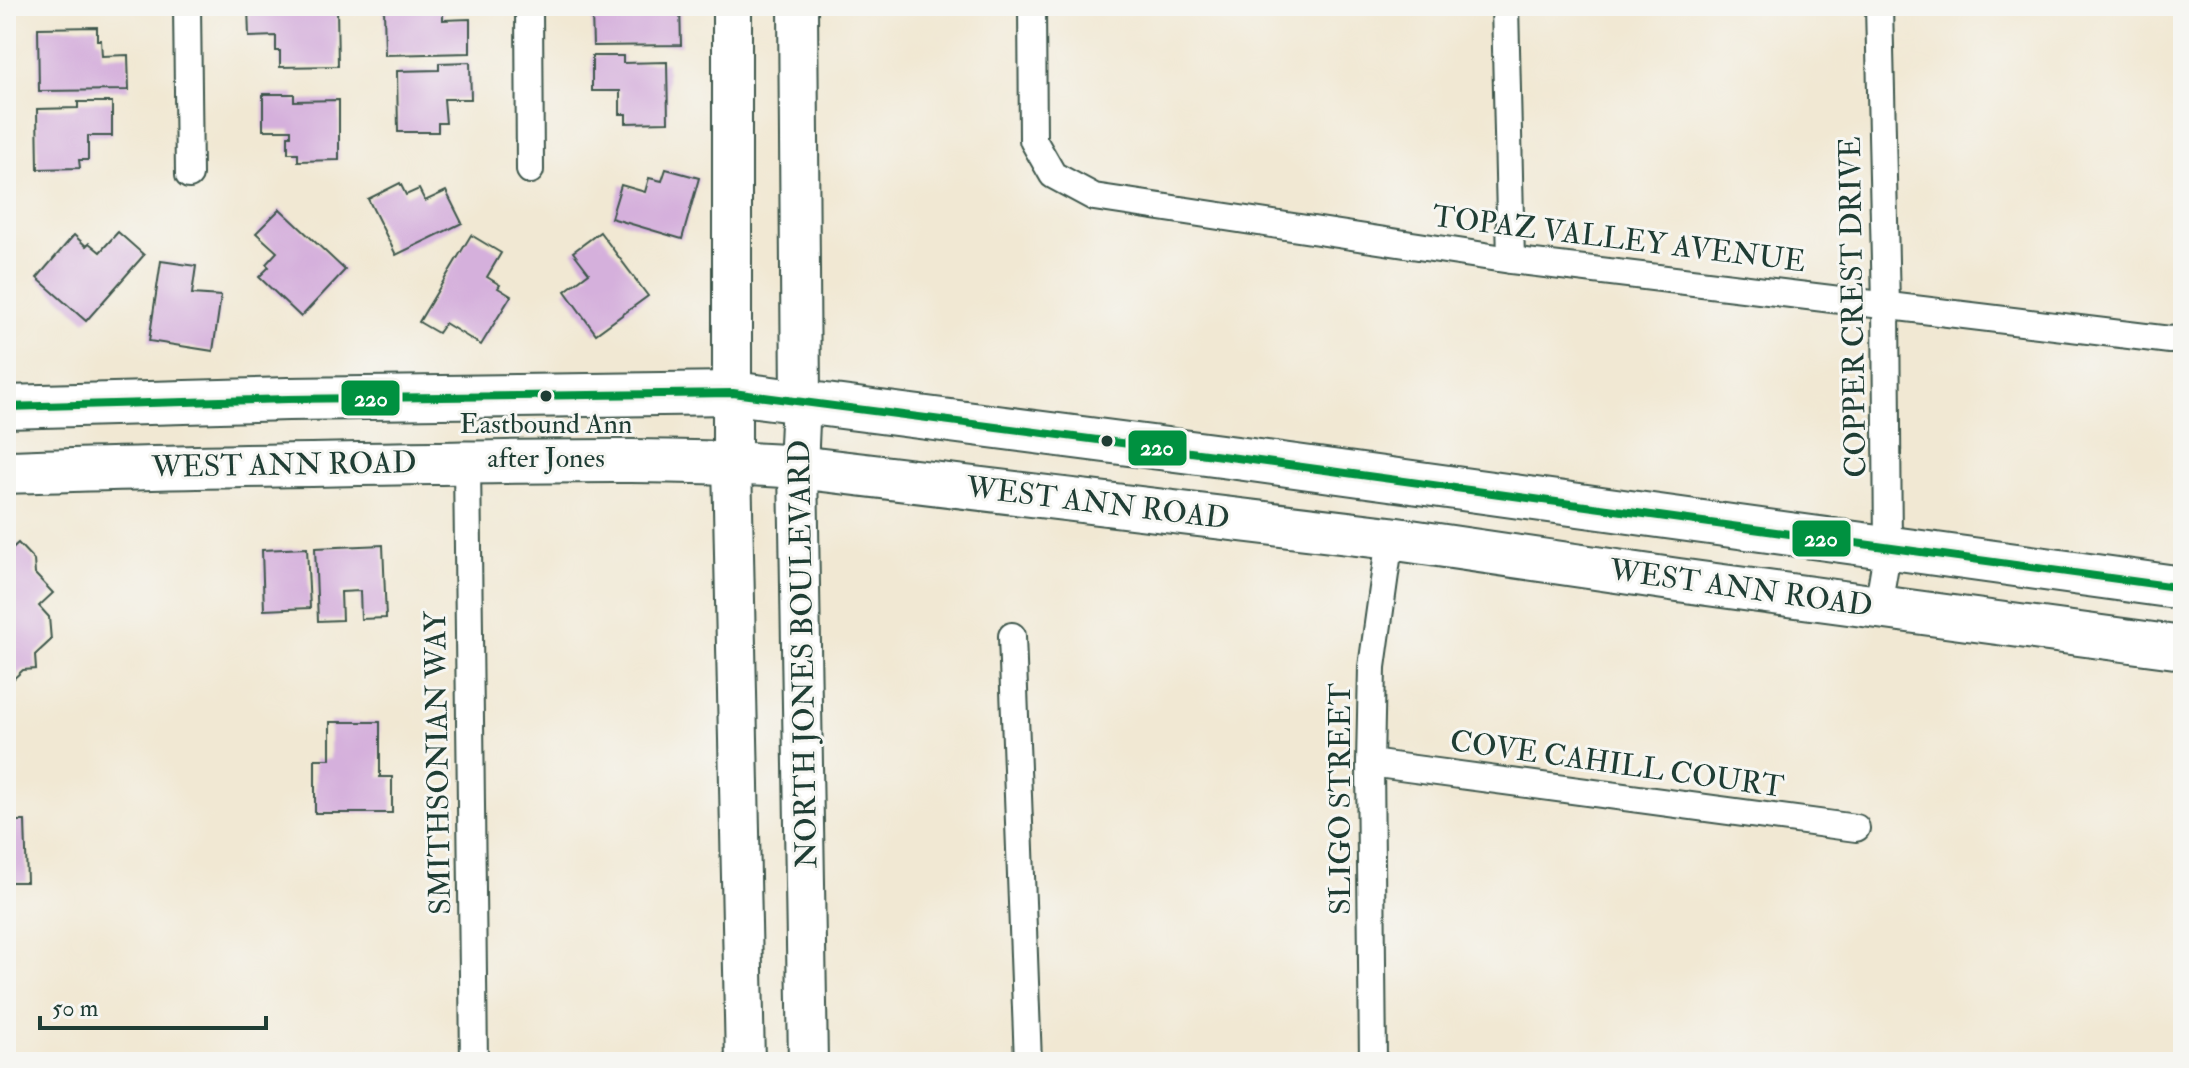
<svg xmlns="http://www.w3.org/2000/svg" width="2189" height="1068" font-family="'IM FELL Double Pica',serif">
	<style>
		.building { fill: #d5b0dc }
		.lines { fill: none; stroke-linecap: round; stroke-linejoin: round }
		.street-casing { stroke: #3e574c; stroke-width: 30 }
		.secondary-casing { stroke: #3e574c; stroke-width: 42 }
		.primary-casing { stroke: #3e574c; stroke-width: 46 }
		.street { stroke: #fff; stroke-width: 26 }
		.secondary { stroke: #fff; stroke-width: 38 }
		.primary { stroke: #fff; stroke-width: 42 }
		.bus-1-casing { stroke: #f6f6f2; stroke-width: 14 }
		.bus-1 { stroke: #009140; stroke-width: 8 }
		.bus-dot { fill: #1f3d34; stroke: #f6f6f2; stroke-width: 3 }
		.labels { text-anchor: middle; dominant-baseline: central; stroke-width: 6; stroke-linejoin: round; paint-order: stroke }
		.bus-label { font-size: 28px; fill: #1f3d34; stroke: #f6f6f2 }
		.street-label { font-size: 30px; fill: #1f3d34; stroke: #f6f6f2 }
		.line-badge { stroke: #f6f6f2; stroke-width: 3 }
		.badge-label { font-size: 22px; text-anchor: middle; font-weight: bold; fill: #fff }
	</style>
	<rect width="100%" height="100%" fill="#f6f6f2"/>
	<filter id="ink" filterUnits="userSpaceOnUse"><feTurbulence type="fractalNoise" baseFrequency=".0125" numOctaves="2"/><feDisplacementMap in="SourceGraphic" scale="16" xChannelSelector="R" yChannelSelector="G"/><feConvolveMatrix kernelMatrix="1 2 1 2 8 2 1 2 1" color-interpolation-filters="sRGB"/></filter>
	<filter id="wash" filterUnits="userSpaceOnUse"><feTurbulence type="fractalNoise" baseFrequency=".006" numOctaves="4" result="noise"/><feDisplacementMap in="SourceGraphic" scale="32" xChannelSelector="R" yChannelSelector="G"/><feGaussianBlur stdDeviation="1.8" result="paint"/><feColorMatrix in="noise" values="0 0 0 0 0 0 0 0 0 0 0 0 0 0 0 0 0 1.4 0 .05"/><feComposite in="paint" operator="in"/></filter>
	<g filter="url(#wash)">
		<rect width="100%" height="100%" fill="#f1e8d3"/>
		<g id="blocks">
			<g class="building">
				<path d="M248 6H337L338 66 280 67V51H276V36L249 37Z"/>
				<path d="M384 6H438V8H443V20L470 19V53L385 55Z"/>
				<path d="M619 6H680L681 45 593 46 592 13 620 12Z"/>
				<path d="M97 27V40H101L102 56 128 55 129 90 39 91 38 28Z"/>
				<path d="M592 56H623V63L667 62 668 122 626 123V114H620V91H592Z"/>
				<path d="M470 62 471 99H444L446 123H438V132H398L397 71 439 70V63Z"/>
				<path d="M263 94H294V101L339 100V160L298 161V153H288V136H291V130H263Z"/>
				<path d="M78 102H112V136H88V160H79L80 168 38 169 37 109 78 108Z"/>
				<path d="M666 169 699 178 682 239 611 218 621 185 645 192 649 178 662 181Z"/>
				<path d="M400 183 406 195 419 189 425 201 446 191 462 223 396 255 368 199Z"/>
				<path d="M280 209 345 270 301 317 259 277 269 267 266 264 277 252 256 233Z"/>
				<path d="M118 232 144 255 86 321 37 278 74 235 86 246 89 243 100 252Z"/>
				<path d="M600 232 648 296 596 334 565 291 589 273 573 252Z"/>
				<path d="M471 235 501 253 487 277 500 285 498 288 511 296 481 345 445 323 438 333 419 322Z"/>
				<path d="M161 261 196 266 192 294 221 296 213 351 149 341Z"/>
				<path d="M18 543 34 560 35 574 53 593 39 606 49 617 51 640 35 655 36 669 23 670 9 683H6V590L8 589 6 587V554Z"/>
				<path d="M383 545 386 618 361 619 360 591 341 592 342 620 318 621 315 548Z"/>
				<path d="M307 548 310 608 264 610 262 550Z"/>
				<path d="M330 722H380V777H392V813H315V759H330Z"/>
				<path d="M6 821H25L27 882H6Z"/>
			</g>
		</g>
	</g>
	<g filter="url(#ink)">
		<use href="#blocks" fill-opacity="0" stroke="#3e574c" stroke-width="2"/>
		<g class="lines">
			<defs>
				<g id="street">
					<path d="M187 6 189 175"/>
					<path d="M529 6 530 170"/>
					<path d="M1032 6 1033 140 1053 175 1094 197 1511 260 2170 340 2183 338"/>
					<path d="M1505 6 1511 260"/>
					<path d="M467 463 474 1062"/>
					<path d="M1878 606 1888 547 1886 305 1879 6"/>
					<path d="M1012 636 1028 1062"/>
					<path d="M1370 763 1856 828"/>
					<path d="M1373 1062 1370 763 1372 667 1390 538"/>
				</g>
				<g id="secondary">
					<path d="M732 6V462L745 1062"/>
					<path d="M798 6 801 400 798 467 808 1062"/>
				</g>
				<g id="primary">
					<path d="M6 407 288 399 733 393 1237 458 2183 588"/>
					<path d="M6 472C149 467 292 465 435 463 556 461 677 458 798 467L1390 538 1678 580 2183 648"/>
				</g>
			</defs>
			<use href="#street" class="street-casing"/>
			<use href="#secondary" class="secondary-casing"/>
			<use href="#primary" class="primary-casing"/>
			<use href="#street" class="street"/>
			<use href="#secondary" class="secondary"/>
			<use href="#primary" class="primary"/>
			<defs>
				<path id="bus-1" d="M6 407 288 399 733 393 1237 458 2183 588"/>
			</defs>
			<use href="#bus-1" class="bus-1-casing"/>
			<use href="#bus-1" class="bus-1"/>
		</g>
	</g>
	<g class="bus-dot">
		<circle cx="546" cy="396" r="7"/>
		<circle cx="1107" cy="441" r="7"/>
	</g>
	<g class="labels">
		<g class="bus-label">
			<text x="546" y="424">Eastbound Ann<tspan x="546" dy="34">after Jones</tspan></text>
		</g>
		<g class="street-label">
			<text transform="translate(1619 239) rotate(7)">TOPAZ VALLEY AVENUE</text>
			<text transform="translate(1853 307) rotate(-91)">COPPER CREST DRIVE</text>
			<text transform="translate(284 465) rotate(-1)">WEST ANN ROAD</text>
			<text transform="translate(1098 503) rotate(7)">WEST ANN ROAD</text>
			<text transform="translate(1741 588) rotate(8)">WEST ANN ROAD</text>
			<text transform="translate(803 654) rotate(-91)">NORTH JONES BOULEVARD</text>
			<text transform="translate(438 763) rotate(-91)">SMITHSONIAN WAY</text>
			<text transform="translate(1617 764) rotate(8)">COVE CAHILL COURT</text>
			<text transform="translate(1340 799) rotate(-90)">SLIGO STREET</text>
		</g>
	</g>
	<g class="line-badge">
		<rect x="340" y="379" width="61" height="38" rx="8" fill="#009140"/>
		<rect x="1127" y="429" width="61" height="38" rx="8" fill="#009140"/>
		<rect x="1791" y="519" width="61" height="39" rx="8" fill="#009140"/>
	</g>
	<g class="badge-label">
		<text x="371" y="406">220</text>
		<text x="1157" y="455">220</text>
		<text x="1821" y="546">220</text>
	</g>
	<rect width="2189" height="1068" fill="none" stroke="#f6f6f2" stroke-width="32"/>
	<path d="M40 1016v12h226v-12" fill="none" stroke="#1f3d34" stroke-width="4"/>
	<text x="52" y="1016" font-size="24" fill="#1f3d34" stroke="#f6f6f2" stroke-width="6" paint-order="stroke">50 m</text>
</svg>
